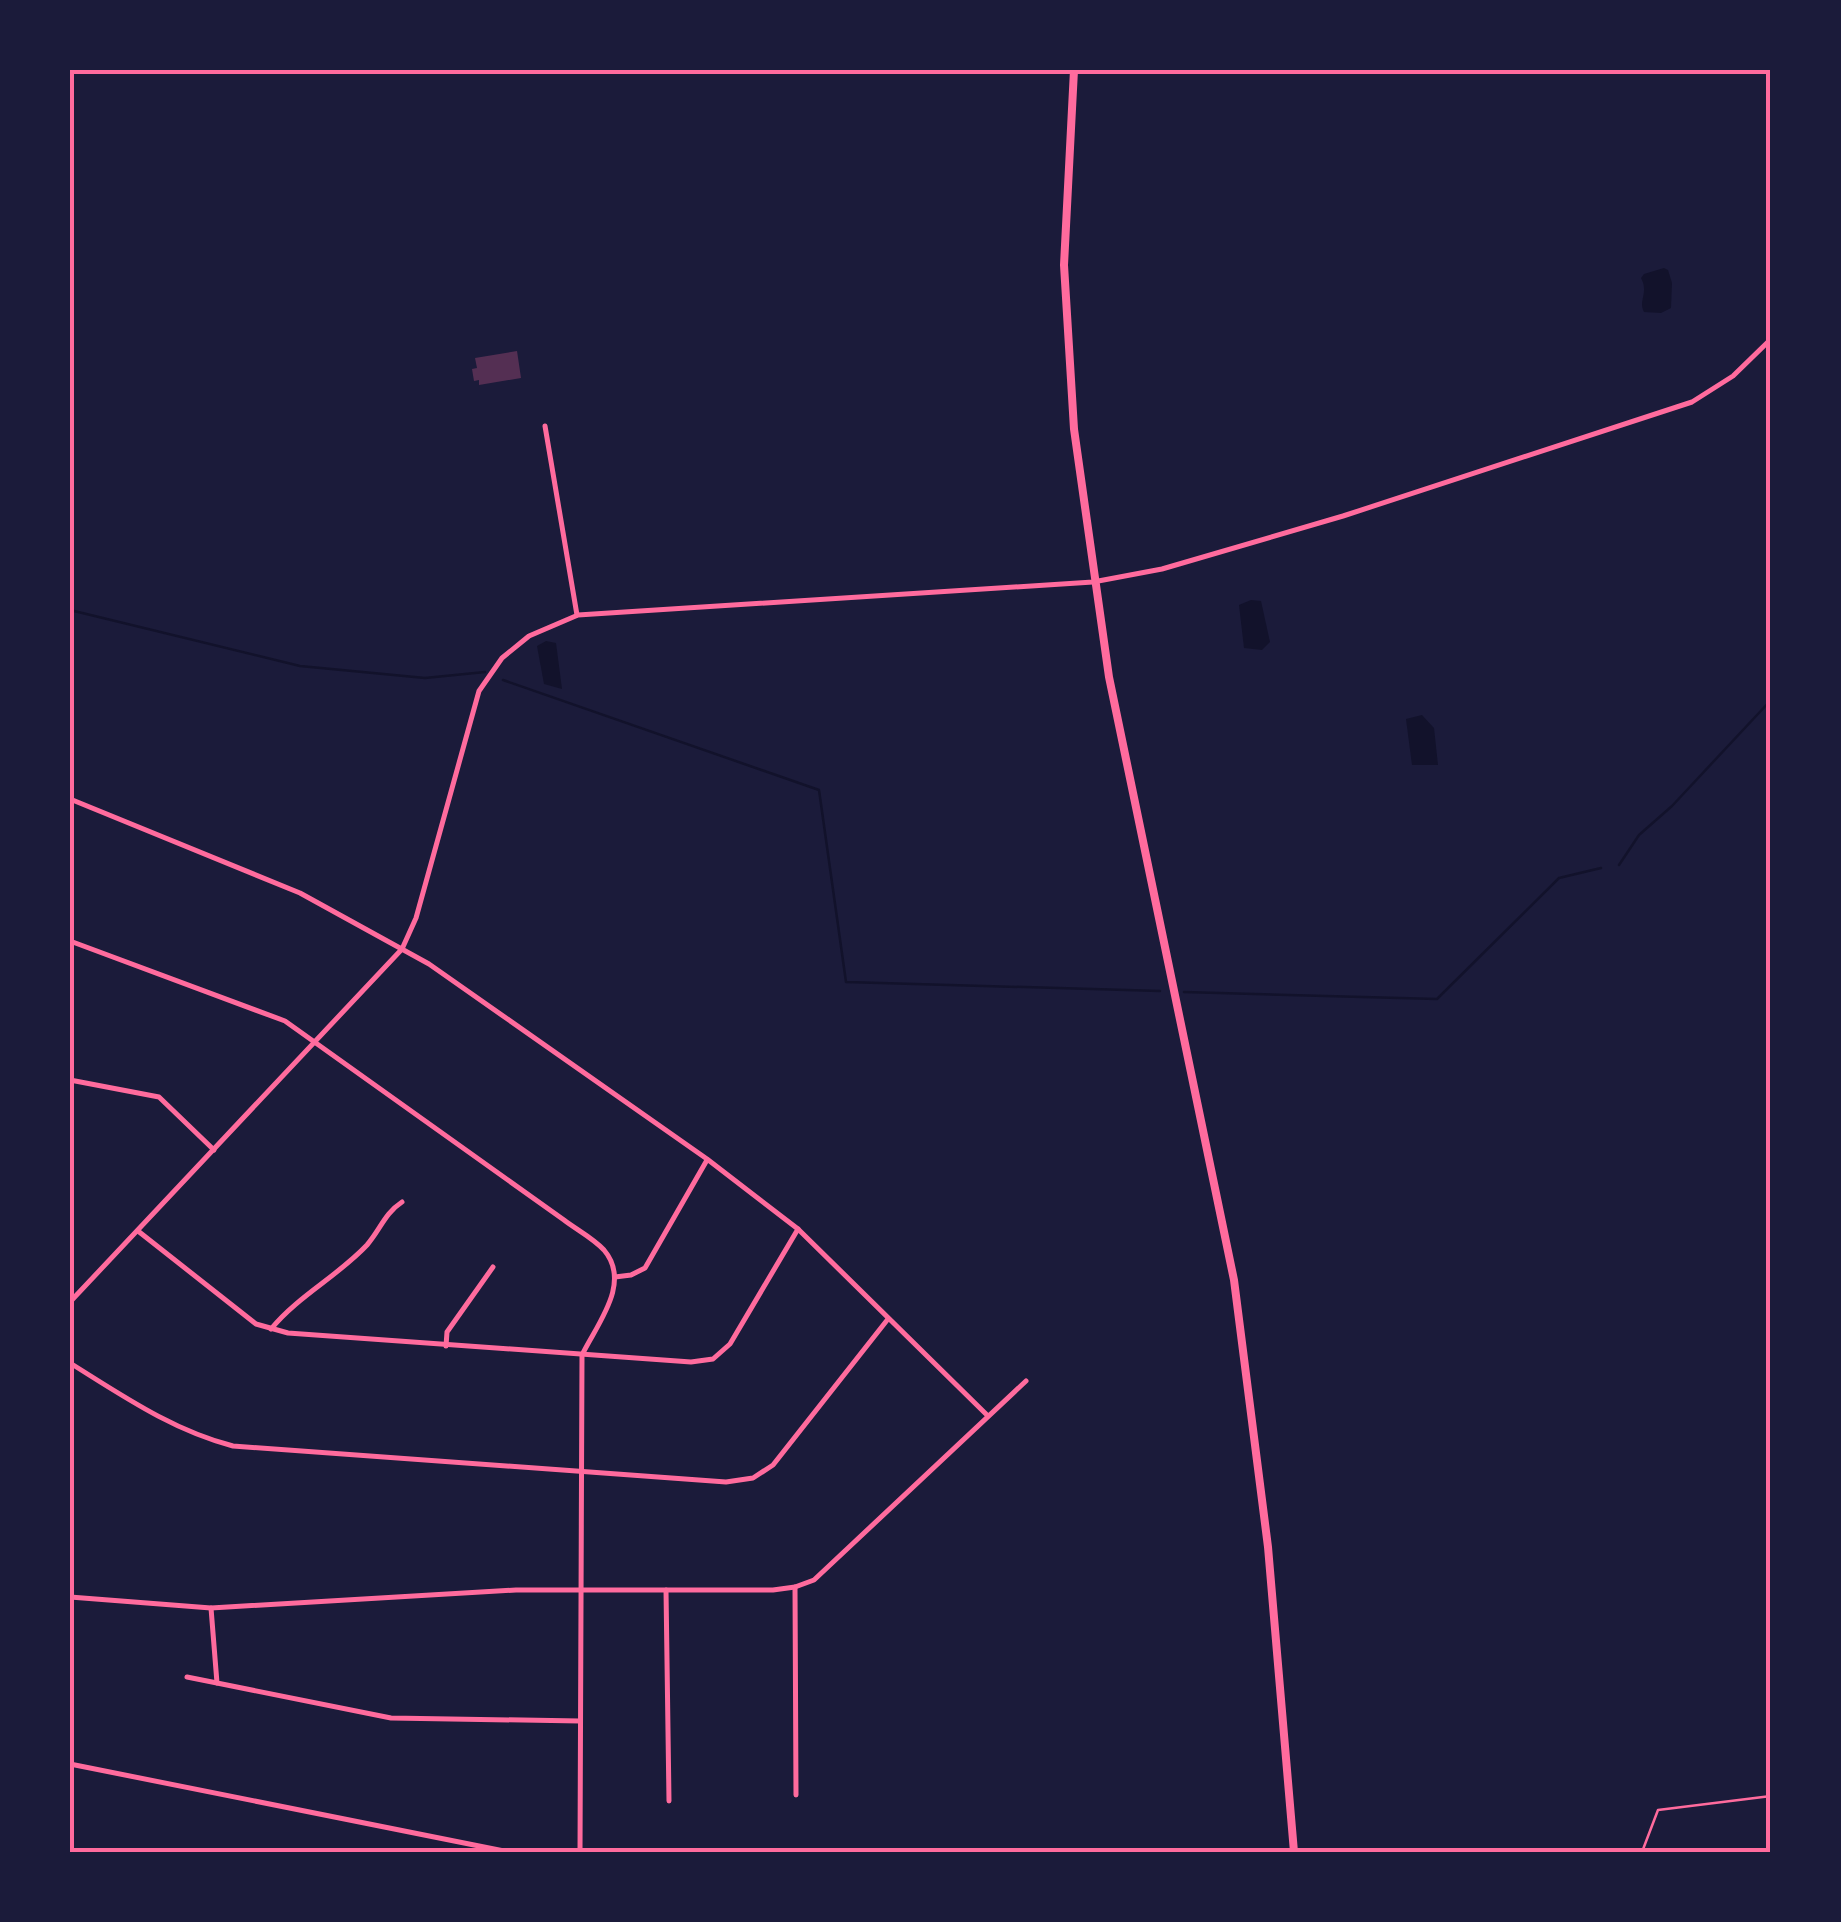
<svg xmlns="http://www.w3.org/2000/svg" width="1841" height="1922" font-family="'DejaVu Sans',sans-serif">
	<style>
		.water { fill: #12122b }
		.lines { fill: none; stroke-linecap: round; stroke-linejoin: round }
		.stream { stroke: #12122b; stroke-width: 2.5 }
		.building { fill: #542f53 }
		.path { stroke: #ff6b9d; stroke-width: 2.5 }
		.minor { stroke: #ff6b9d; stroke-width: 5 }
		.secondary { stroke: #ff6b9d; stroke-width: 8 }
		.neatline { fill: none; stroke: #ff6b9d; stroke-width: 4 }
	</style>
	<rect width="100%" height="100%" fill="#1b1b3a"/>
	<g class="water">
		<path d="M1664 268 1668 270 1672 283 1671 308 1661 313 1644 312C1638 300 1649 293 1641 278L1644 274Z"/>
		<path d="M1251 600 1261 601 1270 642 1262 650 1244 648 1239 605Z"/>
		<path d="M546 641 556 643 562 689 544 684 537 646Z"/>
		<path d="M1422 715 1434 728 1438 765H1412L1406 719Z"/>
	</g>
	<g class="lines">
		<g class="stream">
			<path d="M70 610 300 666 425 678 485 672"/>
			<path d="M503 680 819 790 846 982 1160 991"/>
			<path d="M1619 865 1639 835 1672 806 1771 700"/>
			<path d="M1184 992 1437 999 1559 878 1601 868"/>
		</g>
	</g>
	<path class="building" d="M517 351 521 378 479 385V380L474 381 472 369 477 368 475 358Z"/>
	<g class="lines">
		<path class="path" d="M1642 1852 1658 1810 1771 1796"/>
		<g class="minor">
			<path d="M545 426 577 615"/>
			<path d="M70 799 300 893 429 964 707 1159 798 1229 987 1415"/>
			<path d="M70 941 285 1021 564 1220C577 1230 593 1238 604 1250 632 1283 597 1324 582 1355L580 1852"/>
			<path d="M70 1080 159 1097 214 1150"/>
			<path d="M138 1231 256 1324 288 1333 691 1362 713 1359 730 1344 798 1229"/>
			<path d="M615 1277 631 1275 645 1268 707 1160"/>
			<path d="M70 1302 402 949 416 918 479 691 502 658 529 636 578 615 1093 582 1162 569 1343 516 1692 402 1733 376 1771 339"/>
			<path d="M271 1329C298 1296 338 1276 367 1245 380 1230 385 1213 402 1202"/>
			<path d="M446 1346 447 1332 493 1267"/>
			<path d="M70 1363C123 1396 172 1430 233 1446L726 1482 753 1478 773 1465 888 1319"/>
			<path d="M795 1587 796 1795"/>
			<path d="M666 1590 669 1801"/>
			<path d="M70 1597 211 1608 516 1590H773L795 1587 814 1580 1026 1381"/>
			<path d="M211 1608 217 1683 391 1718 580 1721"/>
			<path d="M187 1677 217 1683"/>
			<path d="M70 1764 509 1852"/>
		</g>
		<path class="secondary" d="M1074 70 1064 265 1074 429 1109 677 1234 1280 1268 1547 1294 1852"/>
	</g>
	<rect width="1841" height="1922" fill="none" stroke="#1b1b3a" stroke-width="145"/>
	<rect x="72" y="72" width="1696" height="1778" class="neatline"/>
</svg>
